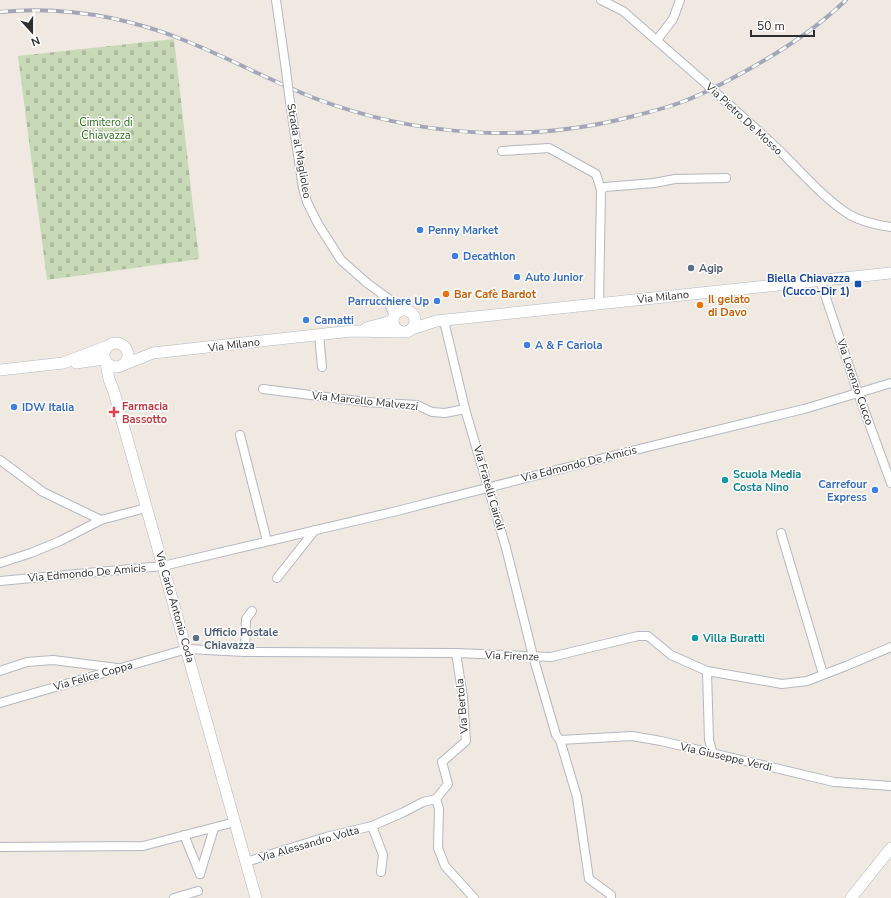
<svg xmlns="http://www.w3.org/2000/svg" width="891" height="898" font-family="'Nunito Sans',sans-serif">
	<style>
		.cemetery { fill: url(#cemetery-stones) }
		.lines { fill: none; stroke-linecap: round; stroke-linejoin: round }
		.street-casing { stroke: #b4b7c1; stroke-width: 10 }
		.secondary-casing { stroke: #b4b7c1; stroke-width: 12 }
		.street { stroke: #fff; stroke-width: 8 }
		.secondary { stroke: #fff; stroke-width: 11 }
		.rail-casing { stroke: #a3a6b8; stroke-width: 4 }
		.rail { stroke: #fff; stroke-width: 2.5; stroke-dasharray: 8; stroke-linecap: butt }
		.street-bridge-casing { stroke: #b4b7c1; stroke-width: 10; stroke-linecap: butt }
		.street-bridge { stroke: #fff; stroke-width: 8 }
		.shop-dot { fill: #3f7fe0; stroke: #fff; stroke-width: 1.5 }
		.service-dot { fill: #5c6f8a; stroke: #fff; stroke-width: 1.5 }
		.transit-dot { fill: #1a4fb4; stroke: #fff; stroke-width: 1.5 }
		.food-dot { fill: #e8710a; stroke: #fff; stroke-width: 1.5 }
		.health-dot { fill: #e0444e; stroke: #fff; stroke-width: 1.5 }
		.culture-dot { fill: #0f9aa8; stroke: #fff; stroke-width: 1.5 }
		.labels { text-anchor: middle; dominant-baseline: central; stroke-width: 3; stroke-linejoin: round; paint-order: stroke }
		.street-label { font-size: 11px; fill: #2e2e2e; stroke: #fff }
		.park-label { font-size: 11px; fill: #2c6e1b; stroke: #fff }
		.shop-label { font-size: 11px; font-weight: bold; fill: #366cbe; stroke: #fff; text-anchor: start }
		.service-label { font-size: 11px; font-weight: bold; fill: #4e5e75; stroke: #fff; text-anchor: start }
		.transit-label { font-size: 11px; font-weight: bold; fill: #164399; stroke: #fff; text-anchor: end }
		.food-label { font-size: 11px; font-weight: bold; fill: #c56008; stroke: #fff; text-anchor: start }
		.health-label { font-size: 11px; font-weight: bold; fill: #be3a42; stroke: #fff; text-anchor: start }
		.culture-label { font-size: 11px; font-weight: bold; fill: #0d838f; stroke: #fff; text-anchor: start }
	</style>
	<defs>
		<pattern id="cemetery-stones" width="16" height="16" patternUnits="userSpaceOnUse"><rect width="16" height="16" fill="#c8d9b8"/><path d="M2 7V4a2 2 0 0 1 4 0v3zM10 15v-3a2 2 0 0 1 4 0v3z" fill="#acbb9e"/></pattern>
	</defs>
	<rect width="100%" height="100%" fill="#efe9e1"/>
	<path class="cemetery" d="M174 39 199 259 47 280 18 56Z"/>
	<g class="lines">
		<defs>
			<g id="street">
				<path d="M276 0 286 70"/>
				<path d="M601 0 623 11 703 81"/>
				<path d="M657 40 673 19 680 0"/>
				<path d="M725 101C745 119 765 136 784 155 803 174 827 201 850 215 862 222 877 225 891 227"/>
				<path d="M290 102 303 188 307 202 318 224 341 260 367 283 404 310"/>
				<path d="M502 151 549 148 596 174 601 190"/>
				<path d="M820 280 858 393 891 483"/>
				<path d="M387 298 394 316"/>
				<path d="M599 304 601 190 605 187 654 183 675 179 726 178"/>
				<path d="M444 321 465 409 506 548 533 656 556 735 560 740"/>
				<path d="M319 335 322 367"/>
				<path d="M263 389 366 402 417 405 432 412 445 413 465 409"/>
				<path d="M240 435 267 541"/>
				<path d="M0 460 43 492 101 520"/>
				<path d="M781 533 823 674"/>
				<path d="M0 563 31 553 60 541 101 520 146 508"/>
				<path d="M277 578 315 530"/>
				<path d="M0 581 163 566 397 511 627 452 804 409 891 383"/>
				<path d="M245 652 246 619 252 611"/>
				<path d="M0 671 27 662 53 660 117 668"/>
				<path d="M707 671 709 740 713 754"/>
				<path d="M0 703 187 649 245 652 456 653 551 657 638 636H648L671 655 707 671 782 684 807 681 846 666 891 647"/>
				<path d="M436 799 448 784 442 762 466 741 463 697 456 653"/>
				<path d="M436 799 439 809 438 848 445 866 474 898"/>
				<path d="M372 826 383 855 381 872"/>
				<path d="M184 835 200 874"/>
				<path d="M0 847 143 846 235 822"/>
				<path d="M246 862 326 837 372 826 404 812 423 802 436 799"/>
				<path d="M200 874 214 828"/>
				<path d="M174 898 198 891"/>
				<path d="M611 898V895L589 879 577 797 560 740 632 736 661 741 834 782 891 786"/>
			</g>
			<g id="secondary">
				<circle cx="404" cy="321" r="11"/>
				<path d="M366 328 392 321"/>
				<path d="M412 329 436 321 891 273"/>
				<circle cx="116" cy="355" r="12"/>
				<path d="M76 363 104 359"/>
				<path d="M106 363 109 379 114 392 256 898"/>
				<path d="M123 365 153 353 352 331 399 332"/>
				<path d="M0 370 63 363 108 346"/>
				<path d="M851 898 891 848"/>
			</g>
		</defs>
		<use href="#street" class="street-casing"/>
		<use href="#secondary" class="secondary-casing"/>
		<use href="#street" class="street"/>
		<use href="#secondary" class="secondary"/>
		<defs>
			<path id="rail" d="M0 12C64 6 127 17 186 41 229 58 271 81 314 98 417 137 528 144 634 116 650 112 666 108 682 102 706 93 728 81 751 68 785 49 818 27 846 0"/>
		</defs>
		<use href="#rail" class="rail-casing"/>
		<use href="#rail" class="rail"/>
		<defs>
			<g id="street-bridge">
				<path d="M286 70 290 102"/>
				<path d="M703 81 725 101"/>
			</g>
		</defs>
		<use href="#street-bridge" class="street-bridge-casing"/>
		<use href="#street-bridge" class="street-bridge"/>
	</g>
	<g class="shop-dot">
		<circle cx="420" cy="230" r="4"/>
		<circle cx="455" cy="256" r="4"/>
		<circle cx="517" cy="277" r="4"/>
		<circle cx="437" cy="301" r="4"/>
		<circle cx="306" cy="320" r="4"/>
		<circle cx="527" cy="345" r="4"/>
		<circle cx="14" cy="407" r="4"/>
		<circle cx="875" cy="490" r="4"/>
	</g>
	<g class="service-dot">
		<circle cx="691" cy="268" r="4"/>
		<circle cx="196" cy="638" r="4"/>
	</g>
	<rect class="transit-dot" x="854" y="280" width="8" height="8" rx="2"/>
	<g class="food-dot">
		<circle cx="446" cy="294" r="4"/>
		<circle cx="700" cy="305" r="4"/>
	</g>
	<path class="health-dot" d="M112 406h4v4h4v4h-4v4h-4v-4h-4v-4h4z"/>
	<g class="culture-dot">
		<circle cx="725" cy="480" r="4"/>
		<circle cx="695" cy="638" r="4"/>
	</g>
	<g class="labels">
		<g class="street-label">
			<text transform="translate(744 119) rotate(43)">Via Pietro De Mosso</text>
			<text transform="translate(299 151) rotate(80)">Strada al Maglioleo</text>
			<text transform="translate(663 297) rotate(-6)">Via Milano</text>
			<text transform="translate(234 345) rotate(-7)">Via Milano</text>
			<text transform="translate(855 382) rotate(71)">Via Lorenzo Cucco</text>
			<text transform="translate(365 401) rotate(6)">Via Marcello Malvezzi</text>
			<text transform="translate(579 464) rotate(-14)">Via Edmondo De Amicis</text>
			<text transform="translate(489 488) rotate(74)">Via Fratelli Cairoli</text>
			<text transform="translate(87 573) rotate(-5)">Via Edmondo De Amicis</text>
			<text transform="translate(175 607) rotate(74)">Via Carlo Antonio Coda</text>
			<text transform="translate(512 656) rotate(2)">Via Firenze</text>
			<text transform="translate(93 676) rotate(-16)">Via Felice Coppa</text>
			<text transform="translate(462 706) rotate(-95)">Via Bertola</text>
			<text transform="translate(726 757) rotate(13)">Via Giuseppe Verdi</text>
			<text transform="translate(309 844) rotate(-16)">Via Alessandro Volta</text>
		</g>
		<g class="park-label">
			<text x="106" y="122">Cimitero di<tspan x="106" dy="13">Chiavazza</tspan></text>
		</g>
		<g class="shop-label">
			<text x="428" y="230">Penny Market</text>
			<text x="463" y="256">Decathlon</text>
			<text x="525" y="277">Auto Junior</text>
			<text x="429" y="301" text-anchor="end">Parrucchiere Up</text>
			<text x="314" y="320">Camatti</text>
			<text x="535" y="345">A &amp; F Cariola</text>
			<text x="22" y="407">IDW Italia</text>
			<text x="867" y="484" text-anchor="end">Carrefour<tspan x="867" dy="13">Express</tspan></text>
		</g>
		<g class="service-label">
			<text x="699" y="268">Agip</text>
			<text x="204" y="632">Ufficio Postale<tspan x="204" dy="13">Chiavazza</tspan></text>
		</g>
		<g class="transit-label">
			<text x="850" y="278">Biella Chiavazza<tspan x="850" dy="13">(Cucco-Dir 1)</tspan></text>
		</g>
		<g class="food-label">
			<text x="454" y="294">Bar Cafè Bardot</text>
			<text x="708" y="299">Il gelato<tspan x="708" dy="13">di Davo</tspan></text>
		</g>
		<g class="health-label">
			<text x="122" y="406">Farmacia<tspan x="122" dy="13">Bassotto</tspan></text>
		</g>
		<g class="culture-label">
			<text x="733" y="474">Scuola Media<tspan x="733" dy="13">Costa Nino</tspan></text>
			<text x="703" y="638">Villa Buratti</text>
		</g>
	</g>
	<g transform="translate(32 32) rotate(159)" stroke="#ffffff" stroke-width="3" paint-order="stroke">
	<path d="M0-3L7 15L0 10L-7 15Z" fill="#2e2e2e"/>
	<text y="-6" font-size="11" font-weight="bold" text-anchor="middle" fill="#2e2e2e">N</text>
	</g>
	<path d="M751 30v6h63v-6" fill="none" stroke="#2e2e2e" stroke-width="2"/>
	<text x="757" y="30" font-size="12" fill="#2e2e2e" stroke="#ffffff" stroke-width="3" paint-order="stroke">50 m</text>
</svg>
